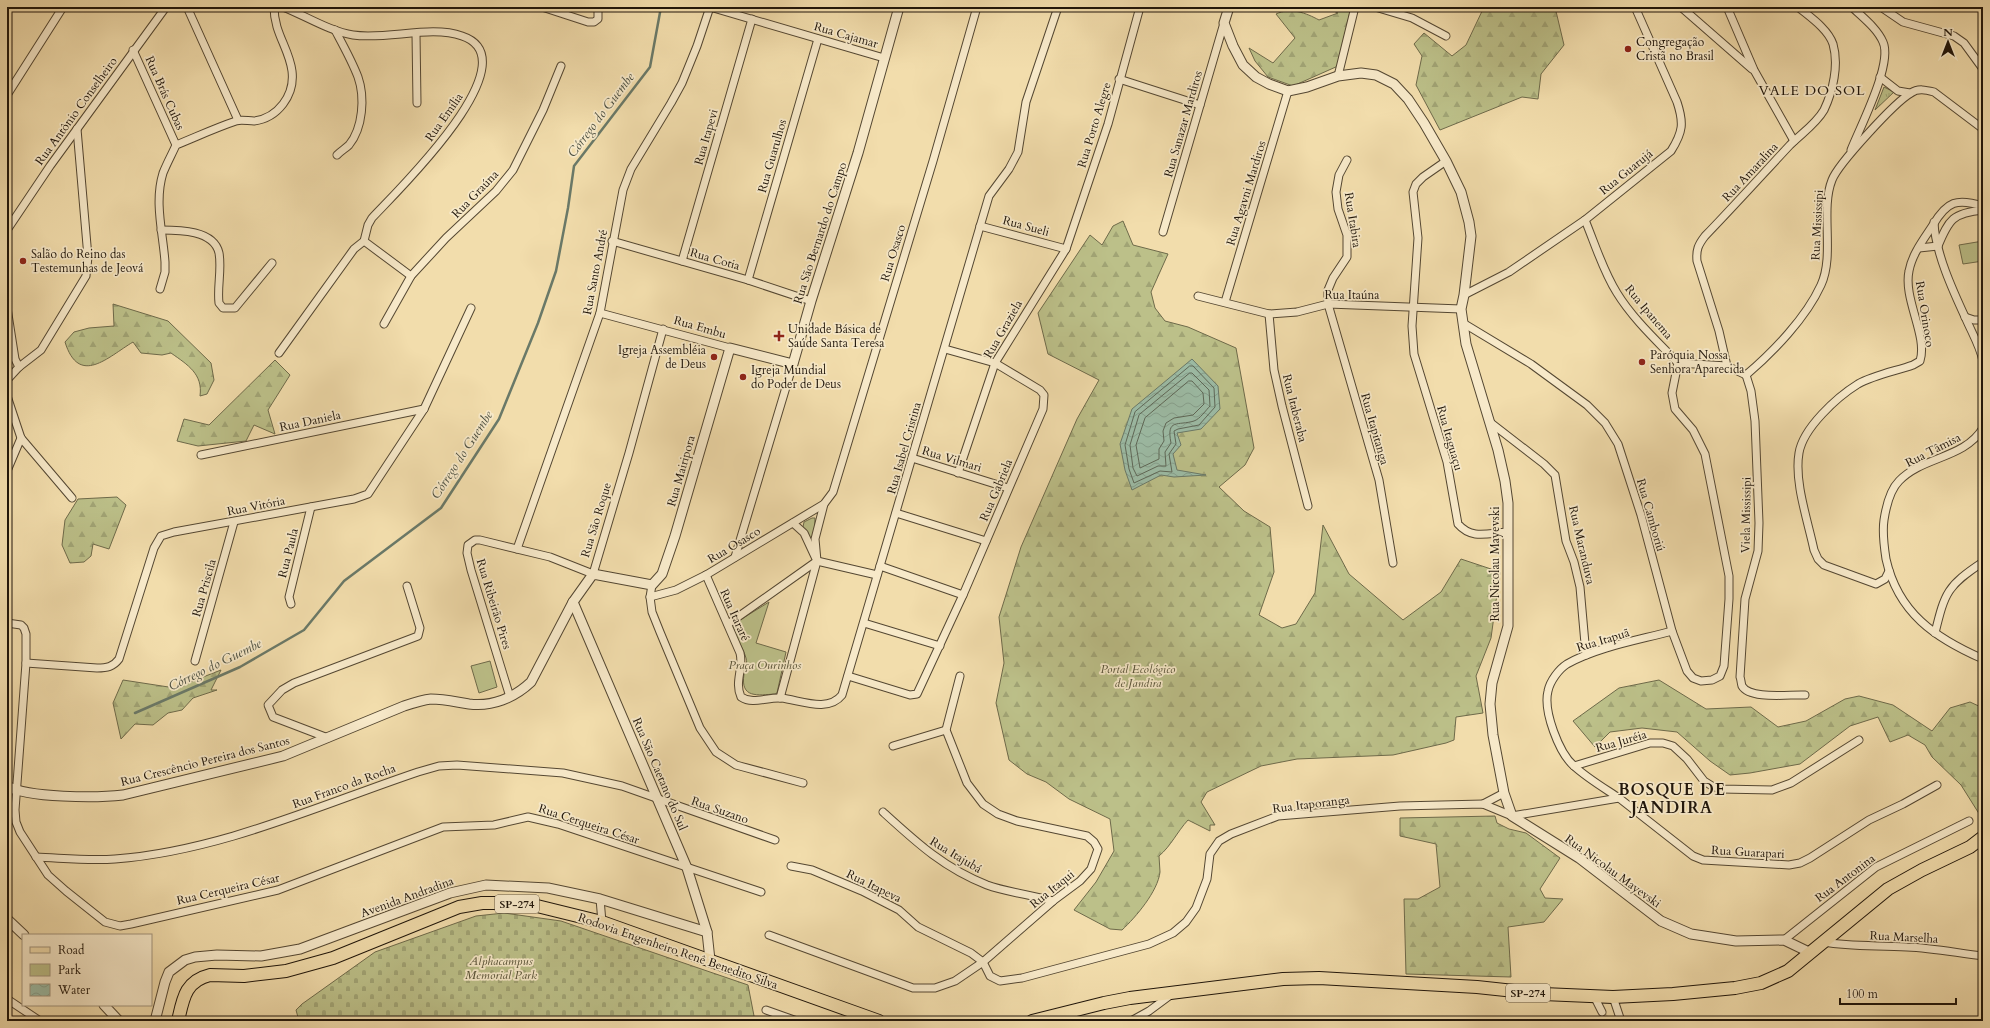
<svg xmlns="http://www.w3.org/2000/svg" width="1990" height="1028" font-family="Cardo,serif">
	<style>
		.grass { fill: url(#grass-tufts); stroke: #6e6a4a }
		.forest { fill: url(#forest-firs); stroke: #6e6a4a }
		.cemetery { fill: url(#cemetery-stones); stroke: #6e6a4a }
		.park { fill: #bcc089; stroke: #6e6a4a }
		.water { fill: url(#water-waves); stroke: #6a7968 }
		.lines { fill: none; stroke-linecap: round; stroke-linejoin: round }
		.shore { stroke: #5e6858; stroke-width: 1 }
		.stream { stroke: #6a7968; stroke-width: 2.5 }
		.minor-tunnel { stroke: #d2bf94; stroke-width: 7; stroke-dasharray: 7 3.5; stroke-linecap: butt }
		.minor-casing { stroke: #544732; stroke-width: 9 }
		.tertiary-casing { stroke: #544732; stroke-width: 11 }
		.primary-casing { stroke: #1f150a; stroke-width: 14 }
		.minor { stroke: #f7e9c9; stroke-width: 7 }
		.tertiary { stroke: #f7e9c9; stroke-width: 9 }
		.primary { stroke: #f2ddac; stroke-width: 12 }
		.poi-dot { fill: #8f2418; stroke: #f7e9c9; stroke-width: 1.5 }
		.labels { text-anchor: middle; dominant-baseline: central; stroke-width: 3.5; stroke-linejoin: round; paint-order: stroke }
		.shield { fill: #f7e9c9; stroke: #605543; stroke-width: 1 }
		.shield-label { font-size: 11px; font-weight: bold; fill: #1f150a }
		.street-label { font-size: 12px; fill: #1f150a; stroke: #f7e9c9 }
		.poi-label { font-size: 12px; fill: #1f150a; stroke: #f7e9c9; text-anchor: start }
		.park-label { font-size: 12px; font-style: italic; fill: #565136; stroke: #f7e9c9 }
		.water-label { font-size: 13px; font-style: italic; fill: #4b4f41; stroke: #f7e9c9 }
		.quarter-label { font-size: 14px; letter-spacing: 1px; fill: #1f150a; stroke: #f7e9c9 }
		.district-label { font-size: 16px; font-weight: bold; letter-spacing: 1px; fill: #1f150a; stroke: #f7e9c9 }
	</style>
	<defs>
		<pattern id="grass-tufts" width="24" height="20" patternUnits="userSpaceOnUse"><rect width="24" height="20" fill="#bcc089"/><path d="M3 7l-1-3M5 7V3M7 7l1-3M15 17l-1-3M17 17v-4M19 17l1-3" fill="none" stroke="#a1a475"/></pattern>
		<pattern id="forest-firs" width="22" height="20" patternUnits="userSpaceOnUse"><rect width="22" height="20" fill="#bcc089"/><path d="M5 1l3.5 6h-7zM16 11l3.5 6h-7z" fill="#a1a475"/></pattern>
		<pattern id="cemetery-stones" width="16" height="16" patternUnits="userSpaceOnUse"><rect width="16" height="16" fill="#bcc089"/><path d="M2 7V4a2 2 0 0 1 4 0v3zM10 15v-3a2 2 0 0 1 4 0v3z" fill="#a1a475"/></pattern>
		<pattern id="water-waves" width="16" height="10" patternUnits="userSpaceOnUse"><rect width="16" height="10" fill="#9cbca6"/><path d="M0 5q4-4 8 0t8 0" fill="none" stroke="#86a18e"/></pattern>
	</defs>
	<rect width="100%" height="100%" fill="#f2ddac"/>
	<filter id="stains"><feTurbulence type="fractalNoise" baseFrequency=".005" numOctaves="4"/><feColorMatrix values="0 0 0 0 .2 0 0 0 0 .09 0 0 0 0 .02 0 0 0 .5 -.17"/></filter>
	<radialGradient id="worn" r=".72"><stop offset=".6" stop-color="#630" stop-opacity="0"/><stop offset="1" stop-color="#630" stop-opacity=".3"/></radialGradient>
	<path class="grass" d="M1884 87 1894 92 1875 110Z"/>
	<g class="forest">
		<path d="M1324 7H1351L1338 66 1293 86 1268 77 1255 61 1249 48 1273 63 1295 38 1276 14C1291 7 1306 13 1319 20L1338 13Z"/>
		<path d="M1484 7H1555L1564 45 1541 74 1538 99 1522 97 1440 130 1416 85 1422 56 1414 44 1424 33 1452 56 1466 45Z"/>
		<path d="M1123 221 1133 245 1168 254 1151 292 1155 308 1165 321 1188 327 1236 348 1254 448 1245 465 1219 487 1244 511 1270 527 1274 572 1259 615 1282 628 1296 624 1315 593 1323 525 1349 574 1403 620 1441 592 1461 559 1500 572 1491 638 1476 676 1483 713 1456 717 1454 740 1446 743 1393 755 1297 759 1261 766 1207 792 1201 802 1215 825H1210V831L1188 820C1177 832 1171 846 1159 856 1159 861 1160 867 1160 872 1158 891 1136 917 1122 930L1110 929 1074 910 1096 882 1114 851 1110 819 1069 799 1046 782 1027 774 1009 760 996 703 1004 663 999 617 1021 547 1077 419 1099 380 1048 354 1038 313 1090 235 1102 245 1113 226Z"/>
		<path d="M113 304 168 321 211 363 214 380 207 394 200 396C203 374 188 365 171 353L162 355 141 353 133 342C108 357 79 387 65 342L74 332 89 328 114 326Z"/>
		<path d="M275 360 290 375 268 410 275 434 254 425 246 441 198 446 177 441 184 419 209 425Z"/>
		<path d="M117 497 126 505 109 549 93 544 91 556 84 562 70 563 62 545 65 520 78 499Z"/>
		<path d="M221 670 211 690H217L193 698 182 710 168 713 153 725 135 724 121 739 113 703 123 680 175 688Z"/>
		<path d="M1659 680 1706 709 1751 707 1778 727 1806 721 1845 699 1859 696 1893 705 1932 731 1950 708 1970 702 1983 708V820L1961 785 1932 757 1925 745 1908 735 1890 742 1878 717 1850 726 1800 764 1750 773 1730 775 1710 761 1677 732 1642 728 1610 732 1595 747 1573 721 1619 688Z"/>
		<path d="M1495 816 1497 823 1509 829 1526 833 1560 858 1540 889 1545 898 1563 899 1544 922 1508 927 1511 977 1406 974 1404 899H1418L1440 887 1436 844 1400 836V818Z"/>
	</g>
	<path class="cemetery" d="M504 913 561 921 748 985 755 1021H299L296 1010 302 1004 375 952 476 916Z"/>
	<g class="park">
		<path d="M1983 241V261L1963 264 1959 245Z"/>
		<path d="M812 518H815L814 540 811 541 803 527 804 522Z"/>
		<path d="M769 602 756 643 786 652 777 693 775 694C758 695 740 699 744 674 745 668 748 665 746 658 743 647 735 638 733 626L735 623Z"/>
		<path d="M490 661 497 687 479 693 471 666Z"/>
	</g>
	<path class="water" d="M1192 359 1218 386 1220 409 1201 429 1177 433 1181 445 1173 454 1177 470 1206 475 1174 477 1161 475 1132 490 1125 470 1120 444 1132 409Z"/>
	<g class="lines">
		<g class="shore">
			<path d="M1190 366H1193L1214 388 1215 407 1199 425 1178 429 1174 431 1176 444 1169 454 1172 472 1160 471 1134 483 1129 469 1125 445 1135 412Z"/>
			<path d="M1190 373H1192L1209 390 1210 406C1206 410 1200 419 1194 421 1178 426 1166 418 1171 443L1165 452 1166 466H1158L1137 476 1133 468 1130 445 1139 415Z"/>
			<path d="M1189 381H1192L1203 393 1204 404 1193 415 1174 418 1166 423 1163 431 1164 441 1159 449V459L1140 468 1136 445 1145 418Z"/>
		</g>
		<path class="stream" d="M135 713 240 667 304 630 344 581 441 508 499 419 538 323 556 271 568 208 574 166 650 67 661 7"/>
		<path class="minor-tunnel" d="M1602 1012 1606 1021"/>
		<defs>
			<g id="minor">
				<path d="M187 7 238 120"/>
				<path d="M542 7 588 22H594L598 19V7"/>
				<path d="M710 7 884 58"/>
				<path d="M1375 7 1412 18 1446 36"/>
				<path d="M1681 7 1752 69"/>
				<path d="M1727 7 1754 70 1794 141"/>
				<path d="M1881 7 1903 22 1954 36 1964 43 1983 69"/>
				<path d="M335 30C343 45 352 61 358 77 365 97 363 128 349 145 346 148 341 151 337 155"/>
				<path d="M416 34 417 103"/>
				<path d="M133 50 176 145"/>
				<path d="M1338 76 1355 7"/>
				<path d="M1880 77 1898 91 1910 93"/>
				<path d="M1119 79 1200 105"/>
				<path d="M7 95 63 7"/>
				<path d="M1851 150C1860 127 1893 64 1883 42 1877 28 1862 17 1852 7"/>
				<path d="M1347 160 1339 175 1336 192 1338 209 1347 235V257L1333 278 1328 290V304L1379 480 1393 563"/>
				<path d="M1446 161 1423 177 1416 184 1413 192 1418 238 1412 326 1414 354 1447 462 1458 524C1472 540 1488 533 1507 532"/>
				<path d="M1934 222C1935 252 1953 291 1966 319 1972 333 1980 346 1983 361"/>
				<path d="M980 226 1066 249"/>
				<path d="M7 230 50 166 166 7"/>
				<path d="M161 230C179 230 214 230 219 253 222 269 217 287 219 303L223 308H235L272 263"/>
				<path d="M1163 232 1224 23"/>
				<path d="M364 241 411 276"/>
				<path d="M612 241 748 280 811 301"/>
				<path d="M1938 246C1949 219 1953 213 1983 210"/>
				<path d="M1919 248 1938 246"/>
				<path d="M682 261 752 19"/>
				<path d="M748 280 818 39"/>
				<path d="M160 289 165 272V262C163 233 154 202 163 173 167 163 172 154 176 145 196 137 215 128 236 121 241 119 248 121 254 121 278 118 295 95 292 71 289 48 274 33 274 7"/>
				<path d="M1464 295 1509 272 1585 220 1671 151C1683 132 1684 123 1677 102L1635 7"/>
				<path d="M1198 296 1269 314 1297 312 1328 304 1461 309"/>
				<path d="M1225 302 1288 91"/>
				<path d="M7 308 15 359 19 367"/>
				<path d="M600 313 730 348"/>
				<path d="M1269 314 1274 370 1282 406 1308 506"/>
				<path d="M1965 317 1974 320H1983"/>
				<path d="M1463 323 1531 364 1587 405 1605 423 1618 444 1641 515 1672 631 1687 671 1693 678 1701 681 1712 680 1720 676 1724 666 1729 599V576L1705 454 1693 430 1675 409 1672 393 1678 363C1657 341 1633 319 1617 293 1603 271 1595 244 1585 220"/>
				<path d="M384 324 411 276 446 238 496 191 513 170 543 110 561 66"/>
				<path d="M279 353 354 249 364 241 368 225 372 218C394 194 534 60 462 36 431 25 387 40 353 35 329 31 306 16 283 7"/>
				<path d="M1678 363 1727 366 1746 375"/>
				<path d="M1727 366 1719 331 1697 261C1696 250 1698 245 1705 236 1734 206 1762 175 1790 145 1802 133 1816 124 1824 110 1833 91 1839 65 1833 44 1828 29 1810 17 1798 7"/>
				<path d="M1746 375C1773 352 1806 318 1821 285 1835 255 1820 210 1832 180 1838 164 1895 102 1911 93 1918 88 1926 90 1934 92L1983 129"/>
				<path d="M1746 375 1751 391 1755 421 1759 523 1758 551 1745 599 1740 677C1741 679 1741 683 1742 686 1750 700 1791 694 1805 695"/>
				<path d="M7 380 19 367 41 350 86 276 88 257 77 129"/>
				<path d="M7 396 21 438 72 498"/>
				<path d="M1491 423 1544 464 1555 475 1566 541 1574 562 1580 587 1586 655"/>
				<path d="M1983 428C1964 459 1923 456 1899 481 1890 490 1886 507 1884 520 1882 533 1884 546 1886 559 1898 613 1935 638 1983 659"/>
				<path d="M201 455 424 409"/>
				<path d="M912 458 1008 488"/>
				<path d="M7 471 21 438"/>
				<path d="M958 473 995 363 1066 249 1108 124 1140 7"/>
				<path d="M896 513 986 541"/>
				<path d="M517 549 600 313 623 190 631 169 671 103 682 83 697 46 710 7"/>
				<path d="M735 557 793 364"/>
				<path d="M817 561 877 575"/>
				<path d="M880 566 963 595"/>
				<path d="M1889 571 1885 579 1876 584 1824 565 1818 559 1814 550C1808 521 1794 482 1799 453 1803 428 1837 397 1858 384 1874 375 1896 371 1913 365L1920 361C1928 336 1903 299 1909 271 1912 254 1924 239 1933 225 1947 201 1957 198 1983 206"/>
				<path d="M706 575 740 653C744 668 734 682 741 697 753 705 767 697 781 698 800 700 828 713 842 695L989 196 1009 169 1018 152 1026 102 1058 7"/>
				<path d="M652 585 650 597 652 612 660 632 700 728 716 752 736 765 803 783"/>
				<path d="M650 597 676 590 706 575 824 504 833 492 933 161 977 7"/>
				<path d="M291 604 289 597 311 507"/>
				<path d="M7 623 21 625 24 628 26 634V663L15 810 16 822 20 832 48 875 66 891 105 922 120 926 131 924 278 890 443 827 494 825 528 817 558 824 761 892"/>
				<path d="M864 623 940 646"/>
				<path d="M728 624 817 561 804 533 793 523"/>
				<path d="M1935 633C1945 592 1947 586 1983 562"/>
				<path d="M195 661 234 522"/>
				<path d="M26 663 97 668C107 668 113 667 119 659L154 548 161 536 174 532 354 499 368 494 424 409 471 308"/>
				<path d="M848 676 910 695 917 694 963 595 1043 409 1044 395 1040 390 995 363 945 349"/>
				<path d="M510 697 471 570 467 553 468 545 475 540H480L550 557 593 574 629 453 663 329"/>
				<path d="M780 698 817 561 815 539 824 504"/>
				<path d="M328 738 273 717 268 705 282 690 294 683 418 636 420 628 407 586"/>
				<path d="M893 746 946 730"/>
				<path d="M1574 766 1650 743H1663L1673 746 1687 759 1704 781 1712 786 1721 789 1772 790 1791 783 1859 740"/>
				<path d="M1619 798C1604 788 1587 778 1574 766 1559 753 1543 711 1548 691 1550 681 1559 669 1567 664 1597 647 1639 640 1672 631"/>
				<path d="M1483 804 1504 793"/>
				<path d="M883 812C917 843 944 868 987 885 1006 892 1032 895 1053 901"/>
				<path d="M36 857C62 858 88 861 115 859 220 851 320 805 418 772L439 766 457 765 563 773 622 786 775 840"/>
				<path d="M791 866 812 870 862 891 899 910 918 927 971 953 983 962 990 976 1000 981 1022 978 1149 944 1173 933 1186 922 1196 908 1207 879 1210 854 1219 841 1231 834 1278 816 1400 806 1483 804 1512 816 1619 798 1693 856 1703 860 1789 865 1800 863 1810 858 1869 820 1903 804 1937 785"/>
				<path d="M600 899 602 922"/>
				<path d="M769 935 913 988H935L955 981 983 962 1053 901 1080 881 1091 869 1098 849 1094 842 1087 836 1017 821 998 814 983 804 967 783 946 730 960 676"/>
				<path d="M1784 940 1876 867 1969 821"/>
				<path d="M1824 942C1851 947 1879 945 1907 947 1933 948 1957 953 1983 956"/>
				<path d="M1594 996 1602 1012"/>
				<path d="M1613 997 1621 1021"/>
				<path d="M7 999 40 1021"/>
				<path d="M766 1010 797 1021"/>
				<path d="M1131 1021 1149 1011 1172 994"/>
			</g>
			<g id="tertiary">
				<path d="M1229 7 1224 23 1233 46 1243 65 1256 77 1269 84 1288 91 1307 87 1338 76 1361 73 1376 75 1394 84 1408 99 1424 123 1446 161 1461 192 1469 222 1471 236 1464 295 1461 309 1466 344 1498 450 1505 481 1508 503V626L1492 683 1490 704 1493 735 1504 793 1512 816 1579 858 1661 921 1691 934 1736 941 1784 940 1811 953"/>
				<path d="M573 602 687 868 707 932 710 960"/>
				<path d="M7 786C28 798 97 798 123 795L283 756 404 706C413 703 422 700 431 699 444 699 456 702 469 704 492 707 514 698 531 682L573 602 593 574 652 585 662 574 675 536 730 348 793 364 811 301 858 153 899 7"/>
				<path d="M7 919 24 935"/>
				<path d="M104 1005 119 1021"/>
				<path d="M155 1021 165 982 169 972 185 960 195 957 217 955 261 956 300 949 450 893 486 885 548 888 600 899 707 932"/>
			</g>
			<g id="primary">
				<path d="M178 1021C183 999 185 981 210 975L244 976 286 971 333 958 459 907 482 903H504L537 906 602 922 879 1021"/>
				<path d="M1032 1021 1104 1003 1130 998 1283 979 1319 978 1477 987 1543 994 1613 997 1673 994 1735 988 1761 983 1788 971 1888 889 1922 870 1970 847 1983 837"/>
			</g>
		</defs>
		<use href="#minor" class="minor-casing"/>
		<use href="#tertiary" class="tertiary-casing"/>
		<use href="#primary" class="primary-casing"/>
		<use href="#minor" class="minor"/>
		<use href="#tertiary" class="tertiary"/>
		<use href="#primary" class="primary"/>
	</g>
	<g class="poi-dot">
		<circle cx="1628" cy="49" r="4"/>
		<circle cx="23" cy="261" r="4"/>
		<path d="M777 330h4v4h4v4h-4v4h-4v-4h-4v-4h4z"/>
		<circle cx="714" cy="357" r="4"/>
		<circle cx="1642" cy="362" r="4"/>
		<circle cx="743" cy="377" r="4"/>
	</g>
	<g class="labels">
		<g class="shield">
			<rect x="495" y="895" width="44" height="18" rx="3"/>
			<rect x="1506" y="984" width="44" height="18" rx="3"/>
		</g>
		<g class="shield-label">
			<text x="517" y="904">SP-274</text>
			<text x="1528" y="993">SP-274</text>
		</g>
		<g class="street-label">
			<text transform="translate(846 35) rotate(16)">Rua Cajamar</text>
			<text transform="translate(165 93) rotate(66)">Rua Brás Cubas</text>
			<text transform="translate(76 111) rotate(-54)">Rua Antônio Conselheiro</text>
			<text transform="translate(444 117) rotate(-55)">Rua Emília</text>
			<text transform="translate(1183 124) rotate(-74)">Rua Sanazar Mardiros</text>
			<text transform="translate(1094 125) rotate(-73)">Rua Porto Alegre</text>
			<text transform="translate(706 137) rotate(-74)">Rua Itapevi</text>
			<text transform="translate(772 156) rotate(-74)">Rua Guarulhos</text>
			<text transform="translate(1626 172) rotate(-39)">Rua Guarujá</text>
			<text transform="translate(1750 172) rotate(-47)">Rua Amaralina</text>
			<text transform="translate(1246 193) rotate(-73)">Rua Agavni Mardiros</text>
			<text transform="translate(475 194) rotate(-46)">Rua Graúna</text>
			<text transform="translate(1353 220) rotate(81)">Rua Itabira</text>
			<text transform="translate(1817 225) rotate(-87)">Rua Mississipi</text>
			<text transform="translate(1026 226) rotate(15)">Rua Sueli</text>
			<text transform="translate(820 233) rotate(-72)">Rua São Bernardo do Campo</text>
			<text transform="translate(893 253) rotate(-73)">Rua Osasco</text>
			<text transform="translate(715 259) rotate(16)">Rua Cotia</text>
			<text transform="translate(595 272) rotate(-79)">Rua Santo André</text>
			<text x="1352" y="295">Rua Itaúna</text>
			<text transform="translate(1649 312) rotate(50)">Rua Ipanema</text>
			<text transform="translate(1925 314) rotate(81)">Rua Orinoco</text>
			<text transform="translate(700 327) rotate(16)">Rua Embu</text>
			<text transform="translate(1003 329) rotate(-60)">Rua Graziela</text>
			<text transform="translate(1295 408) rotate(76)">Rua Itaberaba</text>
			<text transform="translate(310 421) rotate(-12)">Rua Daniela</text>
			<text transform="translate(1375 429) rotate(74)">Rua Itapitanga</text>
			<text transform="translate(1450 438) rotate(74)">Rua Itaguaçu</text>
			<text transform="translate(904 448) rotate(-74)">Rua Isabel Cristina</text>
			<text transform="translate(1933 450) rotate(-27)">Rua Tâmisa</text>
			<text transform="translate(952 459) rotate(17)">Rua Vilmari</text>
			<text transform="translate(681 471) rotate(-74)">Rua Mairipora</text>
			<text transform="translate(996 490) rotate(-67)">Rua Gabriela</text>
			<text transform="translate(256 506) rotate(-11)">Rua Vitória</text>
			<text transform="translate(1651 515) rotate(74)">Rua Camboriú</text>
			<text transform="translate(1746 515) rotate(-89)">Viela Mississipi</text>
			<text transform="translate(596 520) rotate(-73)">Rua São Roque</text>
			<text transform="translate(734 545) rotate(-31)">Rua Osasco</text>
			<text transform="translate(1582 545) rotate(77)">Rua Maranduva</text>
			<text transform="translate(288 553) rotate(-76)">Rua Paula</text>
			<text transform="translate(1495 564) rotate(-90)">Rua Nicolau Mayevski</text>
			<text transform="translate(204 588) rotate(-74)">Rua Priscila</text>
			<text transform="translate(494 604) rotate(73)">Rua Ribeirão Pires</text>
			<text transform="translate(735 615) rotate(66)">Rua Itararé</text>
			<text transform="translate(1603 640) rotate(-17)">Rua Itapuã</text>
			<text transform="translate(1621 741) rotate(-16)">Rua Juréia</text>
			<text transform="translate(205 761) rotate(-14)">Rua Crescêncio Pereira dos Santos</text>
			<text transform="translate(660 774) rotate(67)">Rua São Caetano do Sul</text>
			<text transform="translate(344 786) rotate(-20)">Rua Franco da Rocha</text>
			<text transform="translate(1311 804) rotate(-7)">Rua Itaporanga</text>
			<text transform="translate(720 810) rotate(19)">Rua Suzano</text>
			<text transform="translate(589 824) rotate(18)">Rua Cerqueira César</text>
			<text transform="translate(1748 852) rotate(3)">Rua Guarapari</text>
			<text transform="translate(956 855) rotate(31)">Rua Itajubá</text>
			<text transform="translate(1613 871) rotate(36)">Rua Nicolau Mayevski</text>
			<text transform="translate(1845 878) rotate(-37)">Rua Antonina</text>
			<text transform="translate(874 886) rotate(26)">Rua Itapeva</text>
			<text transform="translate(228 889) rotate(-13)">Rua Cerqueira César</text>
			<text transform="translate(1052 889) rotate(-39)">Rua Itaqui</text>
			<text transform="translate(407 897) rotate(-20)">Avenida Andradina</text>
			<text transform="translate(1904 937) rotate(3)">Rua Marselha</text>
			<text transform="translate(678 951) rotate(19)">Rodovia Engenheiro Renê Benedito Silva</text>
		</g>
		<g class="poi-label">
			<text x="1636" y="42">Congregação<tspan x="1636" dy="14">Cristã no Brasil</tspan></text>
			<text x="31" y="254">Salão do Reino das<tspan x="31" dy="14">Testemunhas de Jeová</tspan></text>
			<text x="788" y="329">Unidade Básica de<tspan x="788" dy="14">Saúde Santa Teresa</tspan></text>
			<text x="706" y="350" text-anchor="end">Igreja Assembléia<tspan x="706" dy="14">de Deus</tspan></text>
			<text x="1650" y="355">Paróquia Nossa<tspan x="1650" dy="14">Senhora Aparecida</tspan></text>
			<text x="751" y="370">Igreja Mundial<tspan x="751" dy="14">do Poder de Deus</tspan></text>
		</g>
		<g class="park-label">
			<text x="765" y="665">Praça Ourinhos</text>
			<text x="1138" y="669">Portal Ecológico<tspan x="1138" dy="14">de Jandira</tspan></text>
			<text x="501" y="961">Alphacampus<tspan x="501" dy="14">Memorial Park</tspan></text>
		</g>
		<g class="water-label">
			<text transform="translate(601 115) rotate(-53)">Córrego do Guembe</text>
			<text transform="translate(462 455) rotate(-57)">Córrego do Guembe</text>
			<text transform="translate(215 665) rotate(-26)">Córrego do Guembe</text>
		</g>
		<g class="quarter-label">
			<text x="1812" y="90">VALE DO SOL</text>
		</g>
		<g class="district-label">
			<text x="1672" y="790">BOSQUE DE<tspan x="1672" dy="18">JANDIRA</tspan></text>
		</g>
	</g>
	<rect width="1990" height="1028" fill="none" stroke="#f2ddac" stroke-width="24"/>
	<rect x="8" y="8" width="1974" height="1012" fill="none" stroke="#1f150a" stroke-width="2"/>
	<rect x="12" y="12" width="1966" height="1004" fill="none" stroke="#1f150a"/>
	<rect x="22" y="934" width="130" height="72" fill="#f7e9c9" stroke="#a1947d"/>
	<rect x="30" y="947" width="20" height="6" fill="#f2ddac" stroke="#a1947d"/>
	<text x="58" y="954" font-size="12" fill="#1f150a">Road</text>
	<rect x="30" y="964" width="20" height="12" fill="#bcc089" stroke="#a1947d"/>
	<text x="58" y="974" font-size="12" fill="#1f150a">Park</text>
	<rect x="30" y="984" width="20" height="12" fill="url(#water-waves)" stroke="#a1947d"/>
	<text x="58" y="994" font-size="12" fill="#1f150a">Water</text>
	<g transform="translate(1948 42)" stroke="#f7e9c9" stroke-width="3" paint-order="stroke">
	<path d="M0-3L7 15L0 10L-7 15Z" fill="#1f150a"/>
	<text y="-6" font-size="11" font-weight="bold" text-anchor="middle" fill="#1f150a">N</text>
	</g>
	<path d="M1840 998v6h116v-6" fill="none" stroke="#1f150a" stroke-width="2"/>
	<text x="1846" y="998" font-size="12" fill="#1f150a" stroke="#f7e9c9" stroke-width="3" paint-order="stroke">100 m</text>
	<rect width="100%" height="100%" filter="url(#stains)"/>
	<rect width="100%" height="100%" fill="url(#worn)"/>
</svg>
